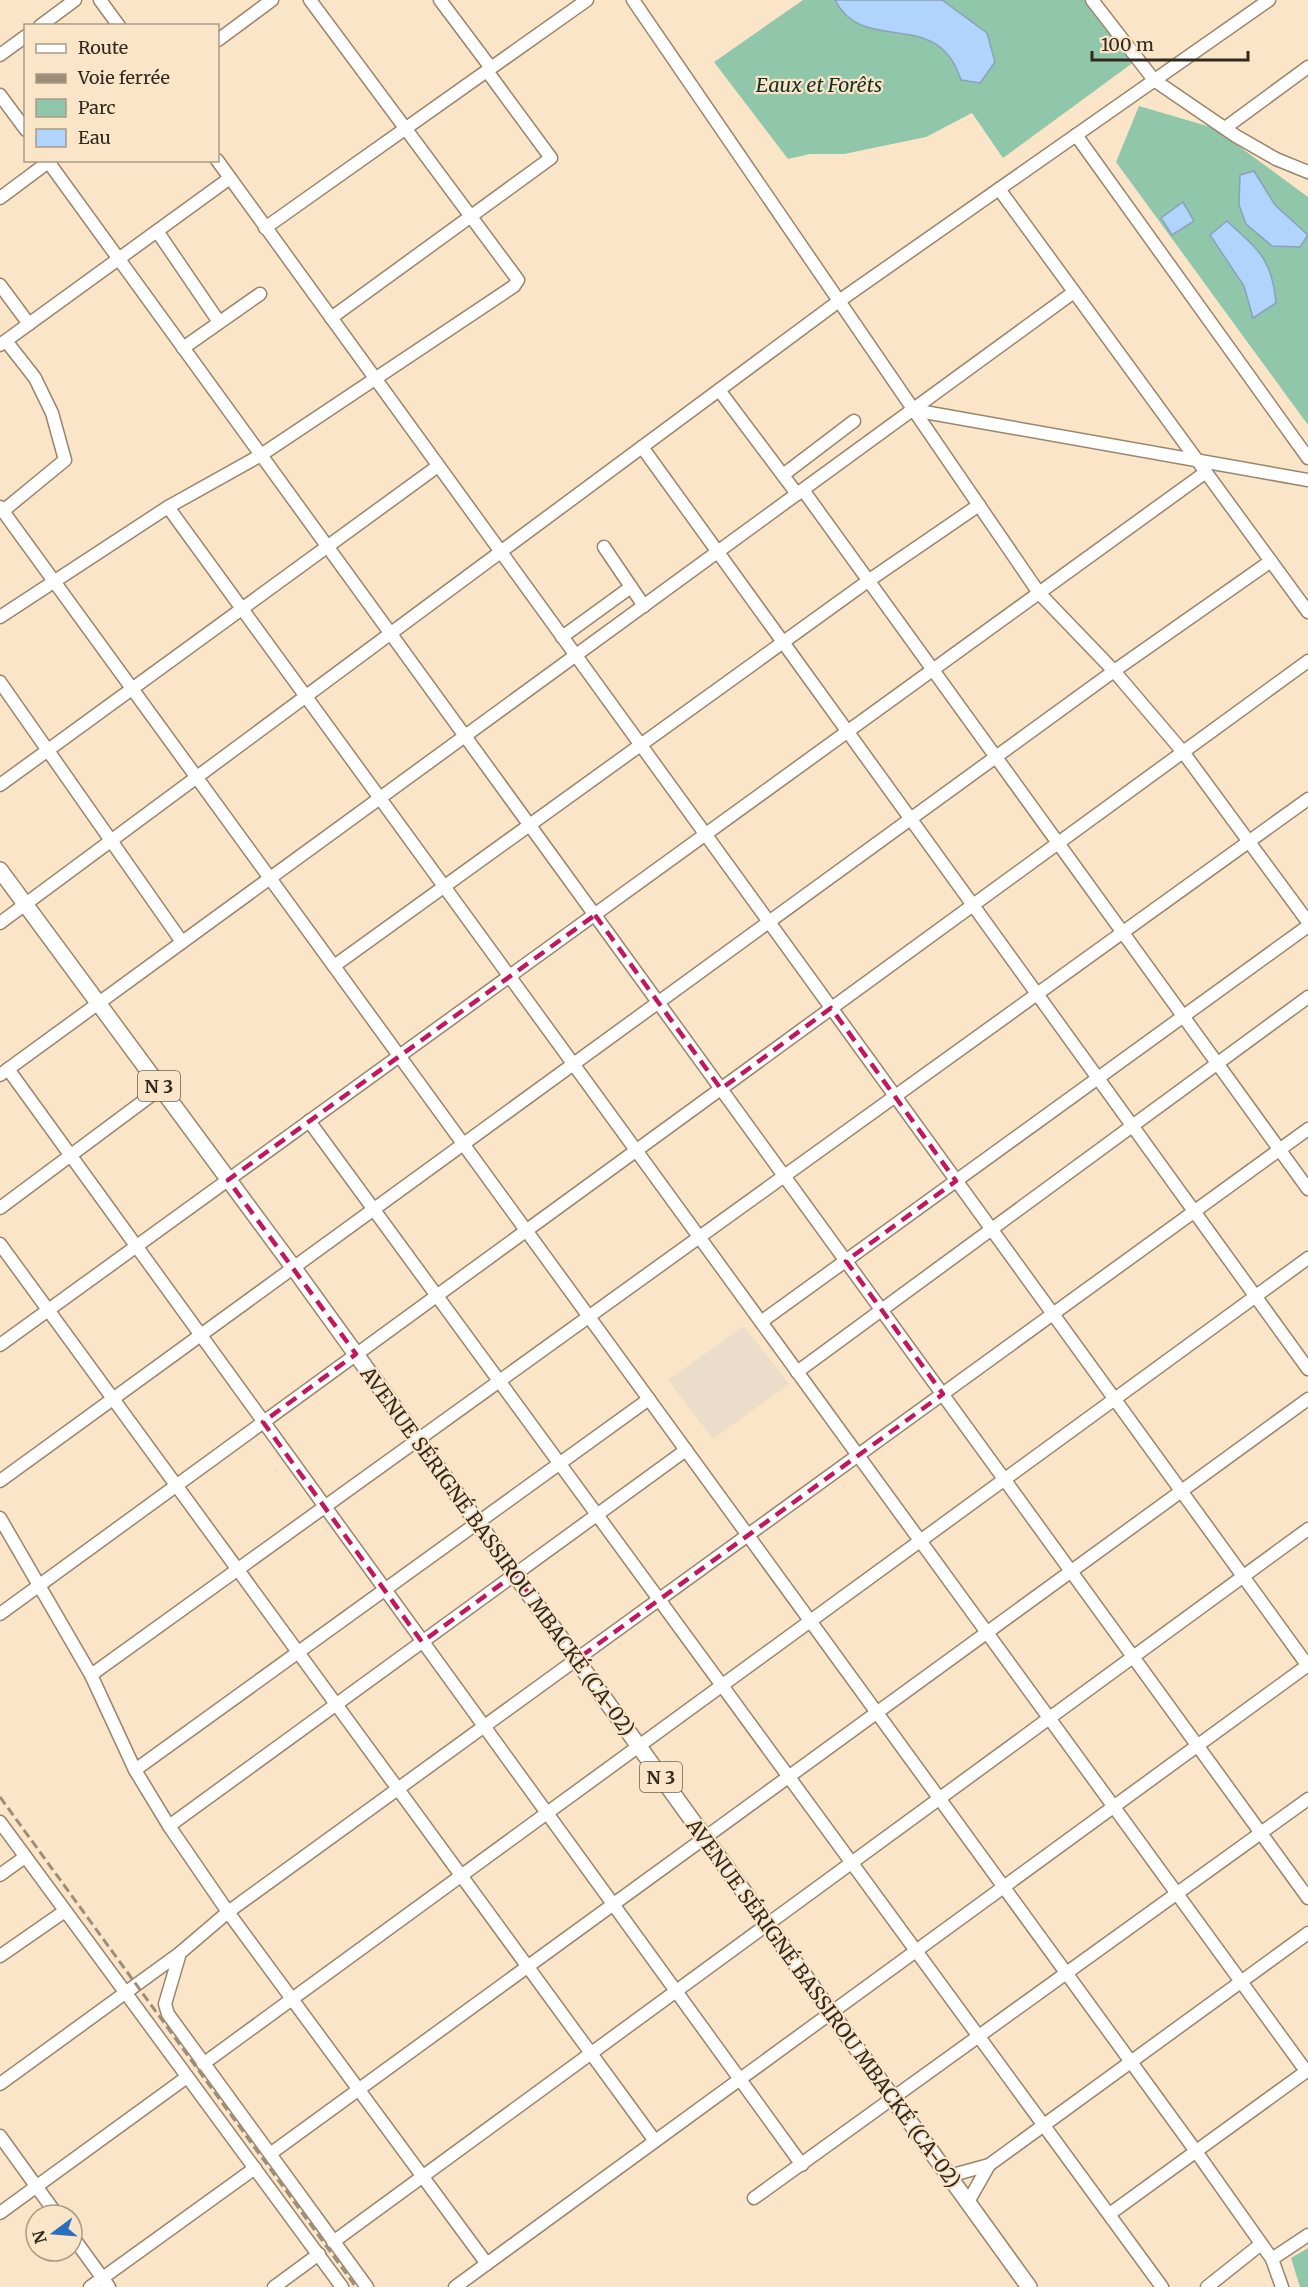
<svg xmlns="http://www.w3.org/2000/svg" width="1308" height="2287" font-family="Merriweather,serif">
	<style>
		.education { fill: #ebddca }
		.green { fill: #90c6aa }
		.water { fill: #b0d4fb; stroke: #8aa1b9; stroke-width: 1.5 }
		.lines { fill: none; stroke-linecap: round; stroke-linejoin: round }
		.minor-casing { stroke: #99856b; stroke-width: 15 }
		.major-casing { stroke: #99856b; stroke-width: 18 }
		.minor { stroke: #fff; stroke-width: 12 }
		.major { stroke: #fff; stroke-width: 15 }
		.rail { stroke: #9d8d79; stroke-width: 3; stroke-dasharray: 9 4.5; stroke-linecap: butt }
		.marked { fill: none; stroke: #c2185b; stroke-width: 4.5; stroke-dasharray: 12 8; stroke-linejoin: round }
		.labels { text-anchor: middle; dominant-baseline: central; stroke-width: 4.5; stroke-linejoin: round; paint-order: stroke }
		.shield { fill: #fbe5c9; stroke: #6e6151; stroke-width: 1.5 }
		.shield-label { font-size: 18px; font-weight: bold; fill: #31291e }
		.park-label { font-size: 20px; font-style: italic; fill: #143325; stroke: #fbe5c9 }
		.street-label { font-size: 20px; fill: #31291e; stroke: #fbe5c9 }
	</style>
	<rect width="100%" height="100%" fill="#fbe5c9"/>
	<path class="education" d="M744 1326 789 1384 713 1439 668 1380Z"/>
	<g class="green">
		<path d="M803 0H835C865 58 936 5 961 80L980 83 995 62 987 33 942 0H1087L1138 59 1003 158 972 113 926 137 844 154H810L788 159 714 62Z"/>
		<path d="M1139 106 1214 128 1308 197V425L1116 162Z"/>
		<path d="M1308 2248V2287H1300L1291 2258Z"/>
	</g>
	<g class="water">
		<path d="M835 0H942L987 33 995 62 980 83 961 80C937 5 864 57 835 0Z"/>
		<path d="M1254 171 1275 205 1308 235 1300 247 1272 246 1246 224 1239 205 1240 175Z"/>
		<path d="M1183 202 1194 221 1172 235 1161 218Z"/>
		<path d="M1227 221C1258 250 1272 258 1276 303L1253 318 1244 286 1210 235Z"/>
	</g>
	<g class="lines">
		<defs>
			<g id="minor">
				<path d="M100 0 119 26"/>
				<path d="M440 0 491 68"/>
				<path d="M633 0 1039 593 1114 671 1183 752 1308 922"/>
				<path d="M1092 0 1154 80 1236 136 1276 159 1308 172"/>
				<path d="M40 26 75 0"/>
				<path d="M218 40 272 0"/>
				<path d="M0 55 26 36"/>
				<path d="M0 95 26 130"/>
				<path d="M1225 128 1308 67"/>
				<path d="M1076 135 1308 458"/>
				<path d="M47 160 1308 1898"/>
				<path d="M217 160 1308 1666"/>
				<path d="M999 189 1308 612"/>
				<path d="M0 198 51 160"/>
				<path d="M265 228 587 0"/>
				<path d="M157 231 219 322"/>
				<path d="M0 285 29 324"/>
				<path d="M331 318 551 158 487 71"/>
				<path d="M0 345 230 178"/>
				<path d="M183 348 260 294"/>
				<path d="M719 390 797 494"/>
				<path d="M913 410 1308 480"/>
				<path d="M642 447 1308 1369"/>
				<path d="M783 475 854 421"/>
				<path d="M803 490 1308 1189"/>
				<path d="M0 507 1195 2150 1272 2259 1282 2287"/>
				<path d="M168 507 1306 2071"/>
				<path d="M3 511 65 460 52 413 35 378 6 341"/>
				<path d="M604 547 644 606"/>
				<path d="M0 617 168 507 261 455 514 286 518 280 310 0"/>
				<path d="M562 637 631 587"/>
				<path d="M0 682 182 942"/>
				<path d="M0 785 438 466"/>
				<path d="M0 923 839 301 1269 0"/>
				<path d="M334 966 868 581 979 505"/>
				<path d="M8 1069 802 2165"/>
				<path d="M0 1075 1074 292"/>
				<path d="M309 1121 1162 2287"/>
				<path d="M0 1208 161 1088"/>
				<path d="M0 1244 655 2141"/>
				<path d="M761 1322 1308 926"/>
				<path d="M0 1345 1206 472"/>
				<path d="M797 1372 1308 997"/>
				<path d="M0 1481 1114 671 1271 561"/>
				<path d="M0 1518 91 1675 135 1770 169 1826 228 1912 487 2264"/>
				<path d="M0 1614 1308 661"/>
				<path d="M91 1675 1308 799"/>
				<path d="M135 1770 649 1399"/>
				<path d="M0 1822 342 2287"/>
				<path d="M169 1826 686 1450"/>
				<path d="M0 1875 25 1857"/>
				<path d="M0 1956 65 1911"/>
				<path d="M203 2064 1308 1258"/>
				<path d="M0 2084 180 1953"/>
				<path d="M0 2136 57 2215"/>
				<path d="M270 2154 1308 1399"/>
				<path d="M949 2176 989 2165 1308 1933"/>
				<path d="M754 2198 1308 1799"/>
				<path d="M968 2202 989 2165"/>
				<path d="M0 2213 187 2077"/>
				<path d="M1111 2213 1308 2070"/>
				<path d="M72 2236 109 2287"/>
				<path d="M333 2242 1308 1529"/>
				<path d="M1272 2259 1308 2235"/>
				<path d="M90 2287 255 2168"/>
				<path d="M274 2287 319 2254"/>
				<path d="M367 2287 168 2014 165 2004 180 1953 228 1912 1308 1129"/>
				<path d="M455 2287 1308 1665"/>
				<path d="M1207 2287 1261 2244"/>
			</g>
			<path id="major" d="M0 870 293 1267 1029 2287"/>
		</defs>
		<use href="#minor" class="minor-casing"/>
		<use href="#major" class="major-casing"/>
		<use href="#minor" class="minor"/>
		<use href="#major" class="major"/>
		<path class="rail" d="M0 1797 356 2287"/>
	</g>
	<path class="marked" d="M595 915 721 1089 831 1008 956 1181 846 1261 943 1394 576 1660 515 1574 422 1642 263 1422 356 1354 228 1180Z"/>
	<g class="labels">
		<g class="shield">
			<rect x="138" y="1071" width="42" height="30" rx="4.5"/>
			<rect x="640" y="1762" width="42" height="30" rx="4.5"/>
		</g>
		<g class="shield-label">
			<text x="159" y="1086">N 3</text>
			<text x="661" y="1777">N 3</text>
		</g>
		<g class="park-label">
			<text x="819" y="84">Eaux et Forêts</text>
		</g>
		<g class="street-label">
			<text transform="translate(498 1551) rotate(54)">AVENUE SÉRIGNÉ BASSIROU MBACKÉ (CA-02)</text>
			<text transform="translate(824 2003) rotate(54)">AVENUE SÉRIGNÉ BASSIROU MBACKÉ (CA-02)</text>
		</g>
	</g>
	<rect x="24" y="24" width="195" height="138" fill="#fbe5c9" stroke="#aa9a85" stroke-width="1.5"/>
	<rect x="36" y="44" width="30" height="9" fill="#ffffff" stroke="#aa9a85" stroke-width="1.5"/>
	<text x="78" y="54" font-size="18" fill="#31291e">Route</text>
	<rect x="36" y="74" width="30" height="9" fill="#9d8d79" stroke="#aa9a85" stroke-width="1.5"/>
	<text x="78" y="84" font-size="18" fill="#31291e">Voie ferrée</text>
	<rect x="36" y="99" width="30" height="18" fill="#90c6aa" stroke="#aa9a85" stroke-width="1.5"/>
	<text x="78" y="114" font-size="18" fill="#31291e">Parc</text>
	<rect x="36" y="129" width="30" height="18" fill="#b0d4fb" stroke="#aa9a85" stroke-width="1.5"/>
	<text x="78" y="144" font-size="18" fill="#31291e">Eau</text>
	<g transform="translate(54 2233) rotate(254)"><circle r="28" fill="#fbe5c9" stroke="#aa9a85" stroke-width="1.5"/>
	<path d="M0-4.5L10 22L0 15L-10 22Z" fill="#286fbf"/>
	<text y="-9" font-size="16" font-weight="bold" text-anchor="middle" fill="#31291e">N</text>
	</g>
	<path d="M1092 51v9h156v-9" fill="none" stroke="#31291e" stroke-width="3"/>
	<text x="1101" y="51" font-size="18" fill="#31291e" stroke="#fbe5c9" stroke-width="4.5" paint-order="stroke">100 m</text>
</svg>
